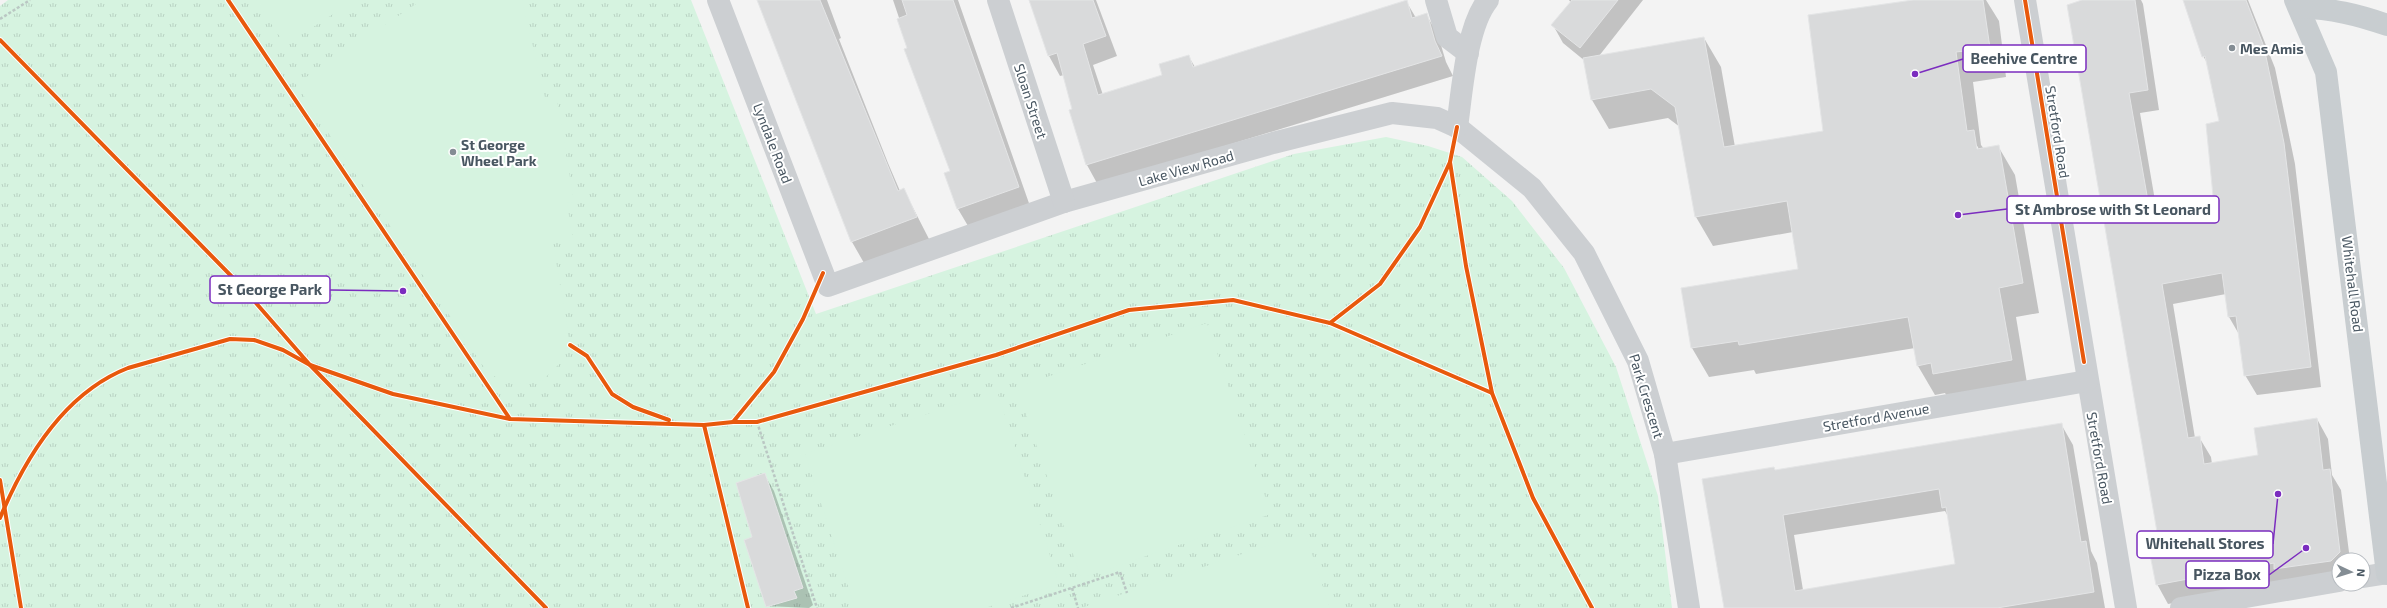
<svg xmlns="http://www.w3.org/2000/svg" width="2387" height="608" font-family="'Exo 2',sans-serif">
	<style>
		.park { fill: url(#park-tufts) }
		.pitch { fill: #d6f3e0 }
		.shadow { fill: #0003; fill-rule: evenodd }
		.building { fill: #d9dadb; stroke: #e4e5e6; fill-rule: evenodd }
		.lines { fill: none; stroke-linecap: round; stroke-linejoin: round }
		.path { stroke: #bac7c3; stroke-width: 2.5; stroke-dasharray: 3 2; stroke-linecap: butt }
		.minor { stroke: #cccfd2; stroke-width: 22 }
		.major { stroke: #c8cdd0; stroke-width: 22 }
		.cycleway-casing { stroke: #fff; stroke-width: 6 }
		.cycleway { stroke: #e8590c; stroke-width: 4 }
		.poi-dot { fill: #848d94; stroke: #fff; stroke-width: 1.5 }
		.labels { text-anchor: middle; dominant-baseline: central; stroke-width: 4; stroke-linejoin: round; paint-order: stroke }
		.poi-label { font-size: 14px; font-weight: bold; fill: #485661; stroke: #fff; text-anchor: start }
		.street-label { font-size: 14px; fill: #485661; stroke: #fff }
		.leader { fill: none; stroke: #7b2cbf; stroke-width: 1.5 }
		.callout-dot { fill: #7b2cbf; stroke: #fff; stroke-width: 1.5 }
		.callout { fill: #fff; stroke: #7b2cbf; stroke-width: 1.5 }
		.callout-label { font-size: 15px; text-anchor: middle; font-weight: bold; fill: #485661 }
	</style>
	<defs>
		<pattern id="park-tufts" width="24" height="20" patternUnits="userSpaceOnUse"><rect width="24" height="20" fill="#d6f3e0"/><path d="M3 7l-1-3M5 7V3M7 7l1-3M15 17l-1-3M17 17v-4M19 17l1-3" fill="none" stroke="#b9d2c3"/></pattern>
	</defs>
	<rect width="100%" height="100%" fill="#f3f3f3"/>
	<path class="park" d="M8 0H691L816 314 1294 154 1386 137 1428 146 1462 157 1512 201 1564 268 1616 367 1658 496 1672 608H0V6Z"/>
	<g class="pitch">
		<path d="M256 0H355L285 45Z"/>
		<path d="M422 0H522L546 102 557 100 574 202 567 203 573 240 553 243 570 345 559 364 543 380 524 384 505 382 487 372 296 84Z"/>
		<path d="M1207 323 1271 514 1081 578 1017 387Z"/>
		<path d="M997 391 1059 584 985 608H855L805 454Z"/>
		<path d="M1305 533 1330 608H1081Z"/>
	</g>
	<g class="shadow">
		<path d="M758 0H827L841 38 839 39 888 163 900 191 904 190 929 239 864 263 852 242Z"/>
		<path d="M893 0H958L1031 209 971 231 958 209 946 174 951 172Z"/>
		<path d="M1029 0H1096L1117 56 1093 65 1103 95 1164 76 1189 57 1195 67 1406 1 1416 18 1426 14 1438 35 1446 62 1453 76 1098 185 1087 165 1070 110 1073 109 1064 75 1060 76 1049 56Z"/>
		<path d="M1569 0H1643L1599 56 1704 38 1721 67 1735 147 1825 132 1922 0H1986L1999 21 2006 77 1973 82 1981 145 1984 149 1998 146 2015 175 2039 313 2016 317 2028 389 1951 403 1945 393 1935 395 1918 366 1915 348 1756 374 1754 370 1709 377 1692 348 1682 289 1799 270 1793 232 1713 246 1696 217 1680 127 1668 118 1609 129 1592 100 1585 61 1563 43 1553 25 1571 3ZM1976 145 1978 147 1979 153 1977 154Z"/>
		<path d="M2085 0H2141L2143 4 2159 110 2140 113 2158 218 2215 207 2221 122 2208 64 2203 56 2185 0H2248L2275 68 2295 164 2321 387 2257 395 2245 375 2240 336 2229 317 2226 294 2173 304 2195 438 2199 437 2211 457 2212 464 2259 455 2317 419 2328 439 2332 475 2341 490 2350 560H2339V582L2284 583 2168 604 2157 584 2158 533Z"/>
		<path d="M2061 424 2073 445 2091 551 2097 563 2105 608H1724L1775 471ZM1945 511 1949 518 1956 564 1803 590 1794 535Z"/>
		<path d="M764 474 774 491 813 605 809 608 767 606 753 538Z"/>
	</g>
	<g class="building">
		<path d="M757 0H820L898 191 904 188 917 217 851 242Z"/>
		<path d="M902 0H953L1019 187 957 209 944 173 950 171 904 49 907 48 897 19 907 15Z"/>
		<path d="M1029 0H1093L1106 36 1083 44 1098 95 1162 75 1159 64 1189 55 1193 67 1407 0 1412 18 1427 13 1435 41 1442 56 1086 165 1069 110 1072 109 1057 53 1048 56Z"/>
		<path d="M1572 0H1618L1580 48 1551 25Z"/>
		<path d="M1913 0H1983L1990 48 1956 52 1967 131 1974 130 1977 149 1999 145 2023 283 1999 288 2012 360 1933 374 1931 363 1917 366 1908 317 1739 345 1738 341 1691 348 1681 288 1798 269 1787 201 1695 217 1675 107 1651 89 1591 100 1583 58 1704 37 1724 147 1823 131 1808 15Z"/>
		<path d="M2082 0H2135L2148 90 2129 93 2151 218 2214 206 2206 124 2219 121 2205 56 2202 57 2183 0H2246L2264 47 2284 143 2311 367 2244 376 2236 316 2228 317 2222 273 2162 284 2188 438 2200 436 2204 464 2258 455 2254 428 2317 418 2323 470 2330 469 2340 552 2331 561 2274 569V563L2156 585 2146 534 2157 532 2067 5Z"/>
		<path d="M2062 423 2081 542 2086 541 2094 592 1997 608H1724L1702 479 1774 467 1775 470ZM1939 489 1942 508 1946 507 1955 564 1795 591 1783 515Z"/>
		<path d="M765 473 803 588 794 591 797 598 766 607 744 540 752 537 736 483Z"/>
	</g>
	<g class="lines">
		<g class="path">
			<path d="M228 0 510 419"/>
			<path d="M0 19 30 0"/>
			<path d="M0 40 242 287 308 362"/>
			<path d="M1450 161 1466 266 1492 393"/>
			<path d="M1330 323 1380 284 1420 227 1449 163"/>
			<path d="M570 345 587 356 612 394 633 407 676 422"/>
			<path d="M311 366 546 608"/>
			<path d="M734 421 774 372 808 307"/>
			<path d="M757 422 817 608"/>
			<path d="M704 425 748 608"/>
			<path d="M0 480 21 608"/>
			<path d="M0 518C25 458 64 393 128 368L230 339 254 340 283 350 310 365 393 394 510 419 704 425 733 422H757L996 355 1129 310 1233 300 1330 323 1492 393 1533 498 1592 608"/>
			<path d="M1072 588 1078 608"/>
			<path d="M1011 608 1120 572 1127 593"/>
		</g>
		<g class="minor">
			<path d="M718 0 828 286 1064 202 1273 143 1392 113 1437 118 1457 127 1532 188 1584 253 1638 361 1665 454 1689 608"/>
			<path d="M998 0 1064 202"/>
			<path d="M1436 0 1447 37 1468 53"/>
			<path d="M2025 0 2126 608"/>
			<path d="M1457 127C1462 93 1466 27 1488 0"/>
			<path d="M1665 454 2087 381"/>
			<path d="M2363 577 2387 573"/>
			<path d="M2181 608 2339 581"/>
		</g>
		<g class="major">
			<path d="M2295 0 2326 72 2387 574"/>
			<path d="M2299 7C2332 9 2356 14 2387 25"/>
		</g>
		<defs>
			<g id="cycleway">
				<path d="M228 0 510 419"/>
				<path d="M2025 0 2084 362"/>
				<path d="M0 40 242 287 310 365 546 608"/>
				<path d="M1457 127 1450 162 1466 266 1492 393"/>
				<path d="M1330 323 1380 284 1420 227 1450 162"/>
				<path d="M570 345 587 356 612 394 633 407 669 420"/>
				<path d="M733 422 774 372 803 319 823 273"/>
				<path d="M704 425 748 608"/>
				<path d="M0 480 21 608"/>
				<path d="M0 518C25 458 64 393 128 368L230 339 254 340 283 350 310 365 393 394 510 419 704 425 733 422H757L996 355 1129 310 1233 300 1330 323 1492 393 1533 498 1592 608"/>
			</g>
		</defs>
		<use href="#cycleway" class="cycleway-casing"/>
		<use href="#cycleway" class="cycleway"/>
	</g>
	<g class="poi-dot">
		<circle cx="2232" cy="48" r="4"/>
		<circle cx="453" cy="152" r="4"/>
	</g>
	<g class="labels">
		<g class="poi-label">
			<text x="2240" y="48">Mes Amis</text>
			<text x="461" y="144">St George<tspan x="461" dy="16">Wheel Park</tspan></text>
		</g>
		<g class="street-label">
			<text transform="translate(1031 101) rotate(72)">Sloan Street</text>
			<text transform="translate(2058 132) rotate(81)">Stretford Road</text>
			<text transform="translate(773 143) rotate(69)">Lyndale Road</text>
			<text transform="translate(1186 168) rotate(-16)">Lake View Road</text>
			<text transform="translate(2353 284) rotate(83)">Whitehall Road</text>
			<text transform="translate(1647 396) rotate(73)">Park Crescent</text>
			<text transform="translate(1876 417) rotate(-10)">Stretford Avenue</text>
			<text transform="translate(2100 458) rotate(80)">Stretford Road</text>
		</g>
	</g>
	<path class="leader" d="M1915 74L1963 59M1958 215L2007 209M403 291L330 290M2278 494L2273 544M2306 548L2269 575"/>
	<g class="callout-dot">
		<circle cx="1915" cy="74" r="4"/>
		<circle cx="1958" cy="215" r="4"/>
		<circle cx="403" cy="291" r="4"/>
		<circle cx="2278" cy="494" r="4"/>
		<circle cx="2306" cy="548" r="4"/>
	</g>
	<g class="callout">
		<rect x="1963" y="45" width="123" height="27" rx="4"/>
		<rect x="2007" y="196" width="212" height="27" rx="4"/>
		<rect x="210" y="276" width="120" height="27" rx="4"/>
		<rect x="2137" y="531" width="136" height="27" rx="4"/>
		<rect x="2186" y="561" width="83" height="27" rx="4"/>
	</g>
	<g class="callout-label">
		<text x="2024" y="64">Beehive Centre</text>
		<text x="2113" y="215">St Ambrose with St Leonard</text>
		<text x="270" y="295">St George Park</text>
		<text x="2205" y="549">Whitehall Stores</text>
		<text x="2227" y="580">Pizza Box</text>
	</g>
	<g transform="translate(2351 572) rotate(94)"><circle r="19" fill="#ffffff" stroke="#b6bbc0"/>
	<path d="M0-3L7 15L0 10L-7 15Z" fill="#848d94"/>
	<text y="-6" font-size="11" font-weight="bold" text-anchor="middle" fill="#485661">N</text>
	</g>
</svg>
